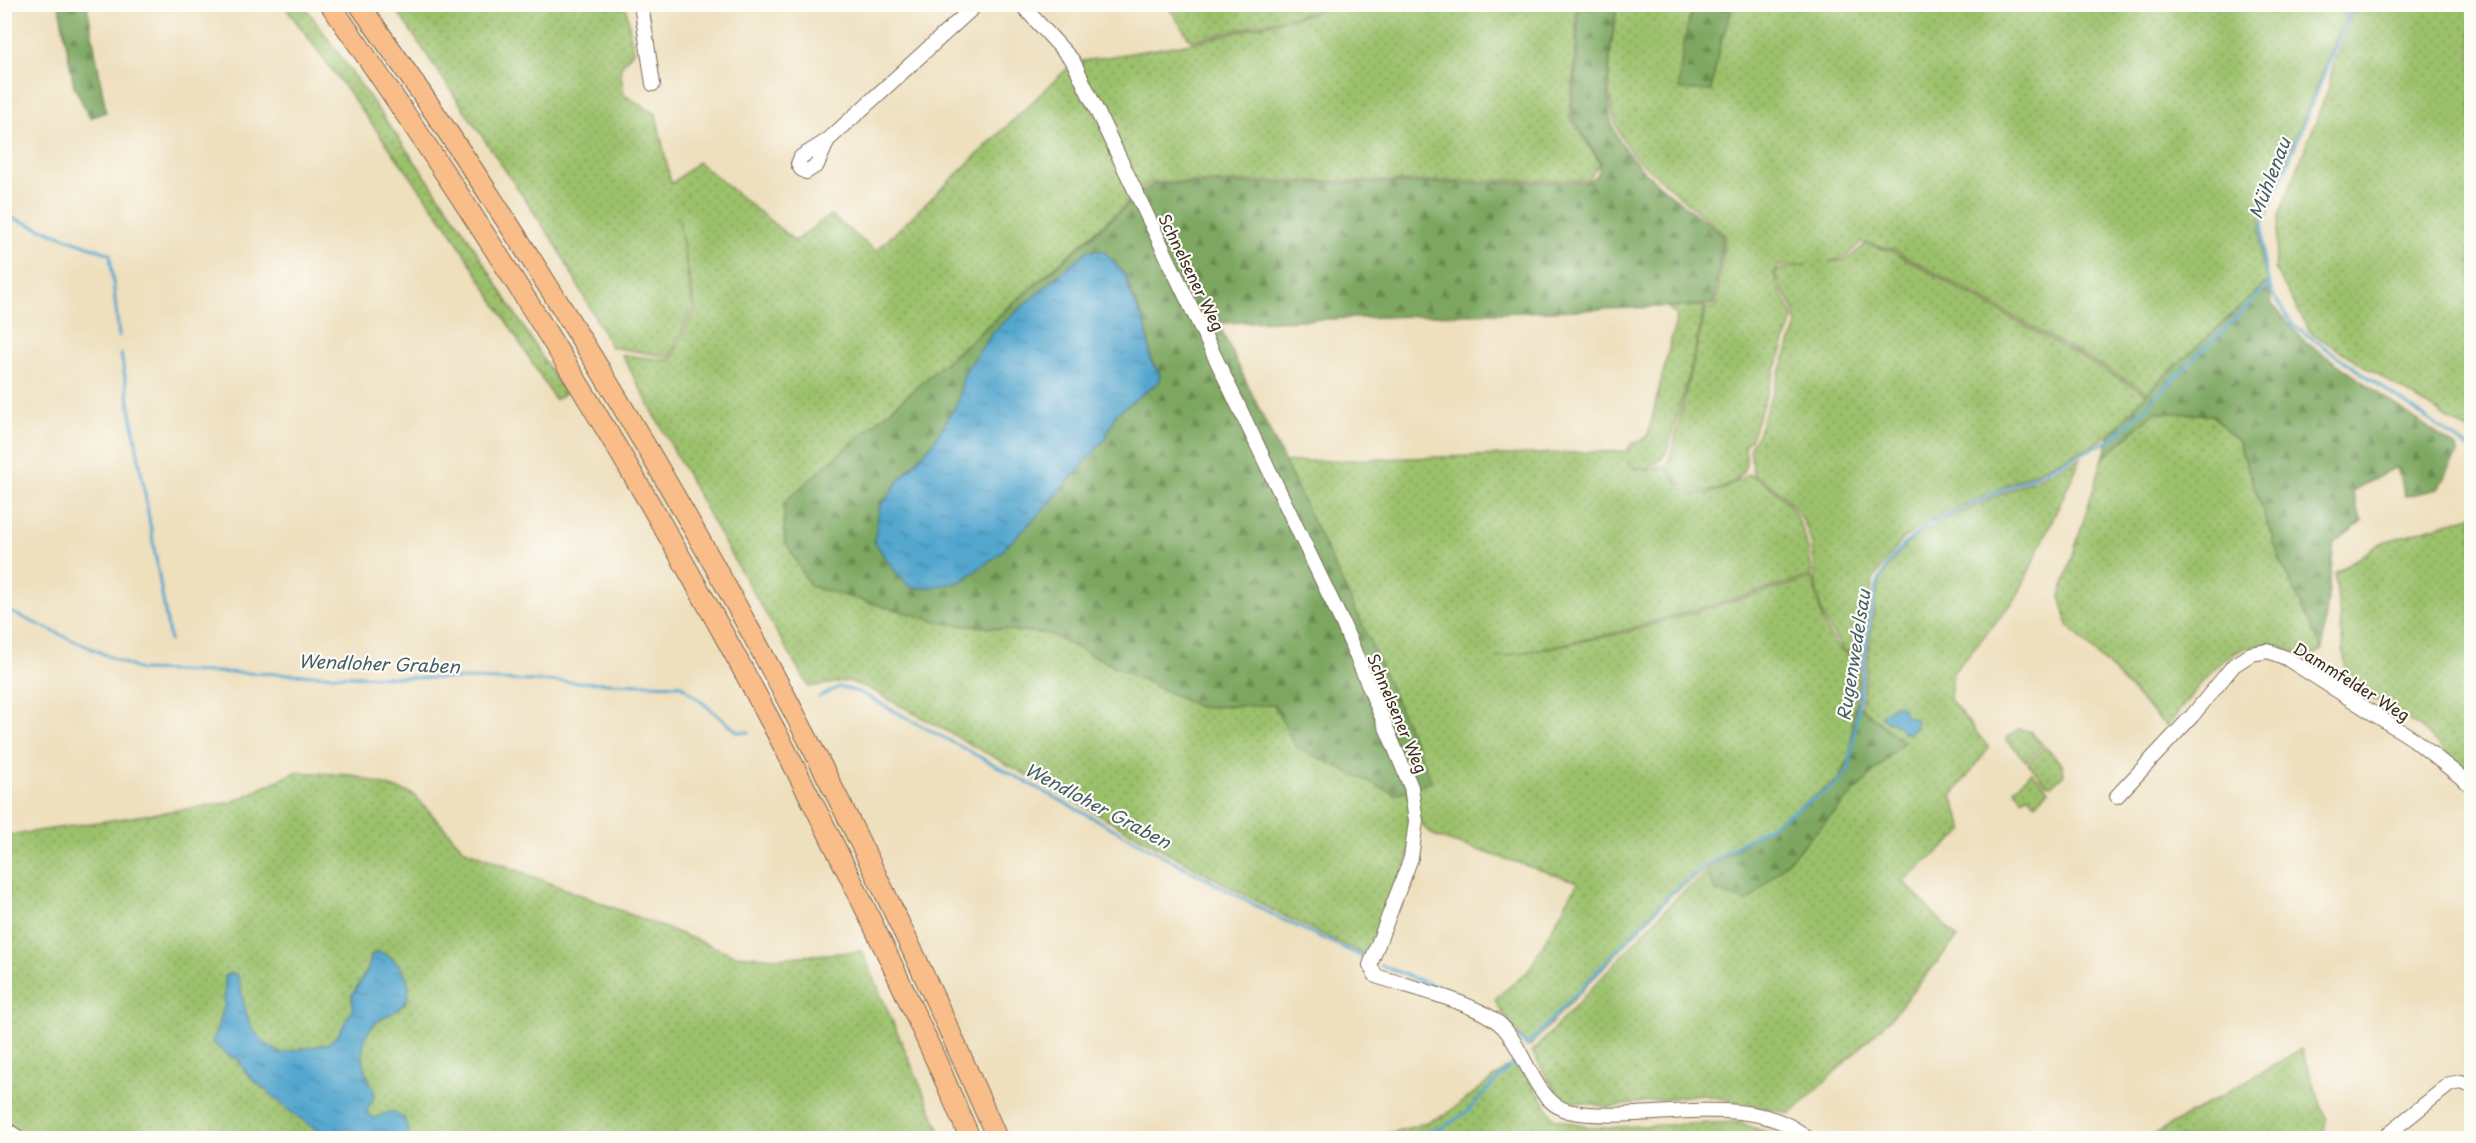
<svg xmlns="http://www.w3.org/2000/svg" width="2476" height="1143" font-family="'Playpen Sans',sans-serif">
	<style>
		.grass { fill: url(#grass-dots); stroke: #6c7645; stroke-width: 1.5 }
		.forest { fill: url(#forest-firs); stroke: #5c683f; stroke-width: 1.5; fill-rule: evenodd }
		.water { fill: url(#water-ripples); stroke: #466876; stroke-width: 1.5 }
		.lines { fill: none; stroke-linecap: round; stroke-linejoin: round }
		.stream { stroke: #52a6ce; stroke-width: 3 }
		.minor-casing { stroke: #7a6956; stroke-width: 16 }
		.highway-casing { stroke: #7a6956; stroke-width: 22 }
		.minor { stroke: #fff; stroke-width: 14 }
		.highway { stroke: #f8bd89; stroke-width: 20 }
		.labels { text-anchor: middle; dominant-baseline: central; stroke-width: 4.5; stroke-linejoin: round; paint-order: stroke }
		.street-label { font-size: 16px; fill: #3b2a1e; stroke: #fdfcf7 }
		.water-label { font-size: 18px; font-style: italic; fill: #445c64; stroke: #fdfcf7 }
	</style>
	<defs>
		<pattern id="grass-dots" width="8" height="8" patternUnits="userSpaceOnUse" patternTransform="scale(1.5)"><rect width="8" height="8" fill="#9cc16c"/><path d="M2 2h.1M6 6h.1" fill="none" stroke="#809d58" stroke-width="1.8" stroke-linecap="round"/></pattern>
		<pattern id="forest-firs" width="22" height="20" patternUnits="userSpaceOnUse" patternTransform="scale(1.5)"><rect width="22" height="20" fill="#7da760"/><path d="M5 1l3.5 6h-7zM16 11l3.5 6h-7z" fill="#68884f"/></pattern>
		<pattern id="water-ripples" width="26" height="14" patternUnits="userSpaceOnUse" patternTransform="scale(1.5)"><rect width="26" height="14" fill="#52a6ce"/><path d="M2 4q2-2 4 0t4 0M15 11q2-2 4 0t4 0" fill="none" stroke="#4587a7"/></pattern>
	</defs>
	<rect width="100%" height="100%" fill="#fdfcf7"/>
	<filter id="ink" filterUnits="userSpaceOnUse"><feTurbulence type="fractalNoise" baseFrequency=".0167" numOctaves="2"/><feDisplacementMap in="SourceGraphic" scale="12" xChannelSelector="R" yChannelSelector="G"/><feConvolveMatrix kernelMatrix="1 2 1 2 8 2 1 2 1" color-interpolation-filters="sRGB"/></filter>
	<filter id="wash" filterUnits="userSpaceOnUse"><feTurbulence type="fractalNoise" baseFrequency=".008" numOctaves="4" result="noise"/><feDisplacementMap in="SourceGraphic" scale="24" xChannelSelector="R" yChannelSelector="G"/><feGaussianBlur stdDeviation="1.35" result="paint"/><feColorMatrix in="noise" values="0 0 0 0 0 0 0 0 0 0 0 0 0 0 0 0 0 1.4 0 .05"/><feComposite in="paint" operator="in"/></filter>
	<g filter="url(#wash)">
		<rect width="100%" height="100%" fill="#eedfbd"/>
		<g class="grass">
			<path d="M1322 4 1323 9 1191 41 1167 5Z"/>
			<path d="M284 5H304L462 228 565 394 555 400 450 230Z"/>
			<path d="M393 5H626L633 51 620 68 624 95 656 114 671 184 698 162 795 241 830 215 876 251 1071 65 1136 196 785 502 943 623 1049 634 1200 707 1274 705 1297 747 1408 789 1414 821 1408 858 1371 958 1274 911 868 688 848 681 809 687 728 550 622 355 671 360 695 309 678 216 693 307 670 357 611 347 556 245Z"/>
			<path d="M1363 5H1576V51L1569 116 1600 163 1588 180 1150 182 1138 193 1076 62 1192 43 1326 10Z"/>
			<path d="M1617 5H1695L1688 21 1711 91 1719 47 1733 5H2351L2261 220V262L2269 280 2148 392 1895 250 1861 242 1845 257 1828 262 1846 260 1866 244 1894 252 2147 394 2110 435 2092 446 1929 521 1903 539 1873 579 1861 655 1844 651C1836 639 1828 628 1823 615 1814 593 1816 566 1811 542 1805 513 1779 486 1753 475L1750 446 1757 436 1797 325 1793 308 1775 276 1778 270 1807 265 1778 266 1774 273C1776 290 1789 302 1793 319L1751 438 1744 446C1758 483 1707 502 1682 485 1676 482 1672 472 1668 466L1706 308H1716L1725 235 1638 160C1596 116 1610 59 1617 5Z"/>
			<path d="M2355 5H2471V433L2310 332 2275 269 2279 215 2329 87 2333 64Z"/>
			<path d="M1705 306 1690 371 1667 451C1660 465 1642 477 1629 461V466C1643 472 1651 471 1664 465 1669 472 1675 483 1682 488 1703 502 1730 488 1748 474 1795 496 1807 527 1812 576L1619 632 1496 658 1619 634 1813 578C1818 601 1822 636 1843 651 1847 655 1856 655 1861 657L1850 758 1838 780 1672 894 1529 1047 1502 1013 1495 999 1528 971 1578 882 1437 837C1415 827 1417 809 1415 787L1431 782 1284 462 1627 451 1632 443 1641 442 1648 434 1677 316 1667 307Z"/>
			<path d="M2155 412 2212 415 2239 443 2281 562 2322 650 2305 660C2296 655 2285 647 2276 645 2229 634 2191 696 2167 727L2068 625 2060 596 2103 458Z"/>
			<path d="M2081 458 2017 597 1953 673 1950 699 1989 748 1952 796 1964 831 1903 881 1957 938 1888 1021 1791 1114 1700 1094 1610 1107 1560 1099 1532 1052 1678 896 1707 874 1716 891 1903 742 1861 707 1875 604 1880 580 1897 554 1917 535 1949 518Z"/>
			<path d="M2471 516H2472L2471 774 2420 727 2347 684 2335 573 2383 542Z"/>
			<path d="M2018 729 2030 731 2043 745 2026 761 2006 739Z"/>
			<path d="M2045 747 2063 765 2064 774 2052 785 2047 784 2028 763Z"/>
			<path d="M296 772 352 775 413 794 465 850 735 955 777 958 862 951 943 1138H5V836L232 802Z"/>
			<path d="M2032 772 2049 790 2036 804 2027 795 2023 799 2014 789Z"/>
			<path d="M2301 1049 2326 1118 2323 1138H2148Z"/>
			<path d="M1517 1060 1554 1118 1595 1128 1738 1122 1783 1138H1370L1416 1126 1445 1115Z"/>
		</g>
		<g class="forest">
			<path d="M59 5H87L106 112 90 118 74 86Z"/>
			<path d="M1578 5H1617C1612 41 1603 83 1611 120 1620 164 1689 207 1723 235L1714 305 1218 323 1363 626 1432 782 1395 794 1296 747 1274 705 1198 707 1049 634 943 623 810 586 784 539V502L1152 184 1588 182 1598 174 1601 162 1571 115 1577 52ZM1125 275C1130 292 1138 307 1145 324 1152 344 1145 355 1160 374L1158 382 1116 414 1105 439 1045 508 880 507 902 477 933 443 958 402Z"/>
			<path d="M1695 5H1733L1719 48 1711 91 1679 89C1681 60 1684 32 1695 5Z"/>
			<path d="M2269 280 2272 304 2303 340 2457 448 2458 452 2438 489 2406 496 2396 467 2352 491 2362 522 2334 543 2322 650 2281 562 2239 443 2212 415 2155 412 2103 458 2110 435 2148 392Z"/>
			<path d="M1854 707H1861L1903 742 1748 902 1716 891 1705 870 1838 780 1850 758Z"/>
		</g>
		<g class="water">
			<path d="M1087 251H1104L1125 275 1130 293 1146 327 1151 362 1160 374 1158 382 1116 414 1105 439 1045 508 999 554 960 582 927 588 910 587 891 566 874 541 880 507 902 477 933 443 958 402 964 373 995 330Z"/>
			<path d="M1897 704 1902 707 1906 716 1916 720V727L1908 733H1903L1898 725 1883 719 1882 714Z"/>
			<path d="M380 952C399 959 418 984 404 1004 397 1013 386 1015 377 1022 356 1040 361 1070 374 1090L373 1100 366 1112 374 1118 393 1111 405 1119 409 1138H358L348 1128 333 1135 314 1128 291 1112 248 1075 237 1058 229 1056 212 1043 224 1008 225 976 230 973 237 974C249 1012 239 1028 280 1053L327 1044 338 1035 353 1008 352 995 368 969 372 954Z"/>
		</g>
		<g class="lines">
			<g class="stream">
				<path d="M2353 4 2263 224V261L2272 293 2293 325 2472 450"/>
				<path d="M4 215 110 254 119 336"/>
				<path d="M121 354 170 641"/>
				<path d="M4 609 139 670 681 685 738 732H749"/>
				<path d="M819 697 839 687 859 692 1277 917 1365 958"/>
				<path d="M1380 965 1451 992"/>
				<path d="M1518 1037 1526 1046 1673 891 1703 867 1834 786 1849 770 1873 598C1883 564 1901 543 1930 524L2113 439 2270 284"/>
				<path d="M1402 1138 1442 1128 1466 1113 1515 1061"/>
			</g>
		</g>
	</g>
	<g filter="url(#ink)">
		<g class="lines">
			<defs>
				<g id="minor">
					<path d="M641 4 653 84"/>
					<path d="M1021 4 1073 61 1343 624 1411 787 1416 821 1411 858 1370 965 1376 976C1409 987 1479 1003 1502 1026 1524 1047 1535 1103 1568 1111 1637 1126 1750 1087 1807 1138"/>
					<path d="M828 140 817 165 806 172 801 169 798 164 801 157 828 140 977 4"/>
					<path d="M2117 796 2192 716 2234 665 2251 654 2268 651 2286 658 2412 738 2472 786"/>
					<path d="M4 1128 19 1138"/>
					<path d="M2383 1138 2450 1084 2461 1082 2472 1086"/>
				</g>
				<g id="highway">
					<path d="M330 4C579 360 799 739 970 1138"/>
					<path d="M359 4C611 358 825 740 997 1138"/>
				</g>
			</defs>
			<use href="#minor" class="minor-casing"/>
			<use href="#highway" class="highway-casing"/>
			<use href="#minor" class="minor"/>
			<use href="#highway" class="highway"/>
		</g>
	</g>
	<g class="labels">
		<g class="street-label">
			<text transform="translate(1192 272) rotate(64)">Schnelsener Weg</text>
			<text transform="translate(2352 681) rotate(32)">Dammfelder Weg</text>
			<text transform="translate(1398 713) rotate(67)">Schnelsener Weg</text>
		</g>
		<g class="water-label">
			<text transform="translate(2269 178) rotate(-69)">Mühlenau</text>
			<text transform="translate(1853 655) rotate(-81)">Rugenwedelsau</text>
			<text transform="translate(379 663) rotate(2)">Wendloher Graben</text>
			<text transform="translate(1098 805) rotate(28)">Wendloher Graben</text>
		</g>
	</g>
	<rect width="2476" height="1143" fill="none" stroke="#fdfcf7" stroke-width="24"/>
</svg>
